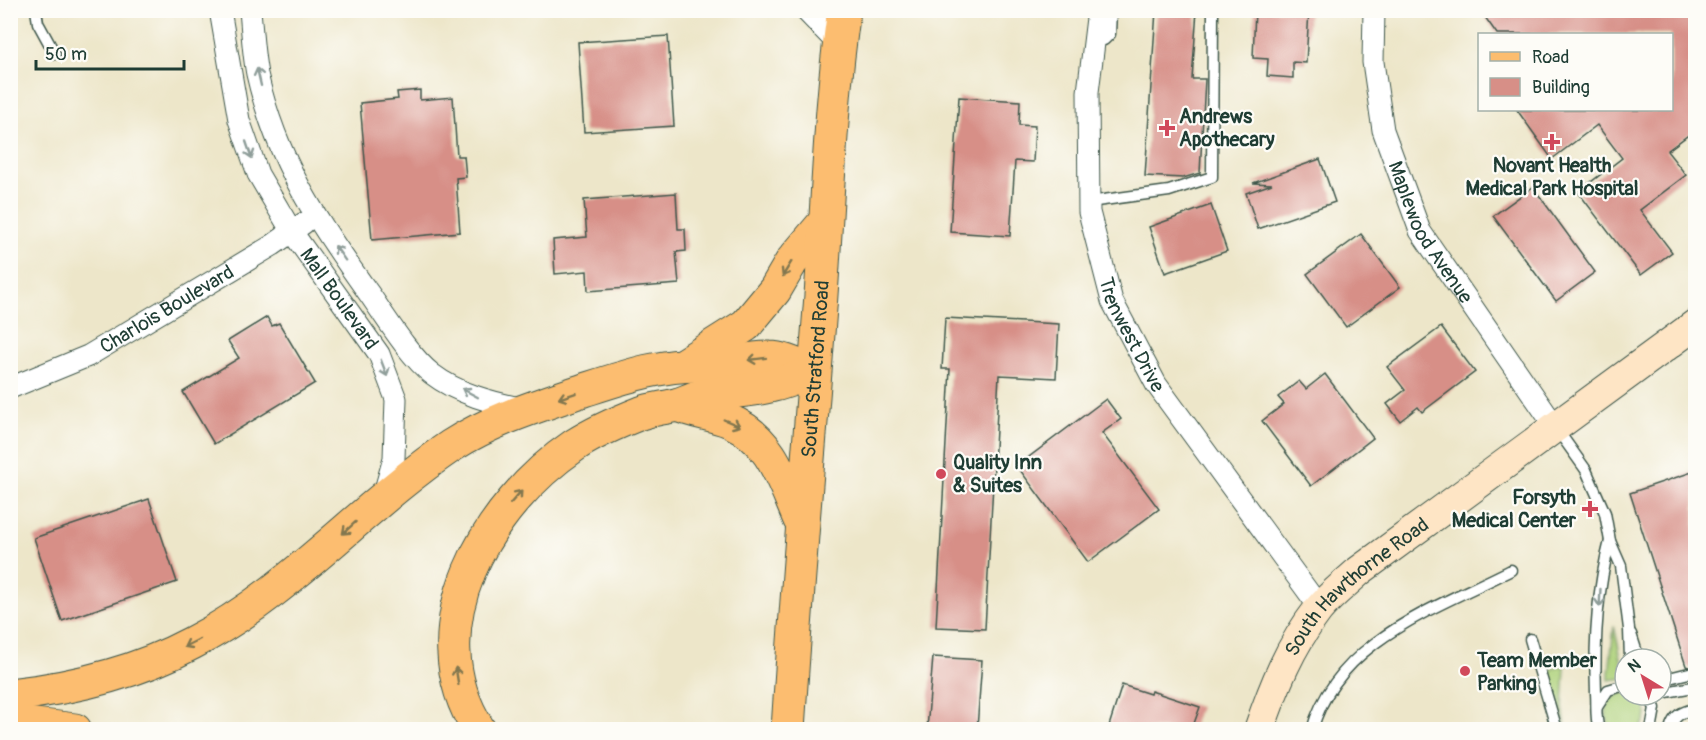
<svg xmlns="http://www.w3.org/2000/svg" width="1706" height="740" font-family="Pangolin,sans-serif">
	<style>
		.green { fill: #afd27b; stroke: #678858; stroke-width: 1.5 }
		.building { fill: #d78f87 }
		.lines { fill: none; stroke-linecap: round; stroke-linejoin: round }
		.service-casing { stroke: #3e564a; stroke-width: 13 }
		.minor-casing { stroke: #3e564a; stroke-width: 23 }
		.secondary-casing { stroke: #3e564a; stroke-width: 32 }
		.primary-casing { stroke: #3e564a; stroke-width: 35 }
		.service { stroke: #fff; stroke-width: 10 }
		.minor { stroke: #fff; stroke-width: 21 }
		.secondary { stroke: #fee5c5; stroke-width: 30 }
		.primary { stroke: #fcbd6f; stroke-width: 33 }
		.oneway { stroke: #8f9e9a }
		.oneway2 { stroke: #82774f }
		.poi-dot { fill: #d1495b; stroke: #fdfcf7; stroke-width: 2 }
		.labels { text-anchor: middle; dominant-baseline: central; stroke-width: 4.5; stroke-linejoin: round; paint-order: stroke }
		.poi-label { font-size: 20px; font-weight: bold; fill: #1f3d34; stroke: #fdfcf7; text-anchor: start }
		.street-label { font-size: 20px; fill: #1f3d34; stroke: #fdfcf7 }
	</style>
	<rect width="100%" height="100%" fill="#fdfcf7"/>
	<filter id="ink" filterUnits="userSpaceOnUse"><feTurbulence type="fractalNoise" baseFrequency=".0167" numOctaves="2"/><feDisplacementMap in="SourceGraphic" scale="12" xChannelSelector="R" yChannelSelector="G"/><feConvolveMatrix kernelMatrix="1 2 1 2 8 2 1 2 1" color-interpolation-filters="sRGB"/></filter>
	<filter id="wash" filterUnits="userSpaceOnUse"><feTurbulence type="fractalNoise" baseFrequency=".008" numOctaves="4" result="noise"/><feDisplacementMap in="SourceGraphic" scale="24" xChannelSelector="R" yChannelSelector="G"/><feGaussianBlur stdDeviation="1.35" result="paint"/><feColorMatrix in="noise" values="0 0 0 0 0 0 0 0 0 0 0 0 0 0 0 0 0 1.4 0 .05"/><feComposite in="paint" operator="in"/></filter>
	<g filter="url(#wash)">
		<rect width="100%" height="100%" fill="#ede6c9"/>
		<g class="green">
			<path d="M1614 626 1625 678 1609 680V674Z"/>
			<path d="M1565 665 1563 707 1566 730 1549 673 1552 669Z"/>
			<circle cx="1626" cy="713" r="20"/>
		</g>
		<g id="blocks">
			<g class="building">
				<path d="M1156 10H1197L1192 79H1205L1200 173 1183 178 1145 176Z"/>
				<path d="M1255 10H1309L1306 63 1293 62V78L1267 76 1268 59 1253 58Z"/>
				<path d="M1480 10H1695V130L1667 151 1686 175 1640 210 1672 252 1641 275 1578 192 1622 158 1597 125 1552 159 1517 110H1671V34H1497Z"/>
				<path d="M668 36 674 126 584 132 578 42Z"/>
				<path d="M420 90V100L453 97 457 156H464L466 177 456 178 460 232 372 240 360 103 398 99 397 92Z"/>
				<path d="M959 97 1020 101 1019 125 1035 126 1033 162 1015 161 1010 236 950 232Z"/>
				<path d="M1320 159 1335 202 1258 229 1246 193 1272 184 1253 183Z"/>
				<path d="M1533 187 1595 272 1556 301 1493 216Z"/>
				<path d="M676 193 678 229H685L686 251 676 252 679 284 588 291 587 271 555 274 553 240 587 237 584 200Z"/>
				<path d="M1211 205 1227 251 1165 273 1149 227Z"/>
				<path d="M1361 234 1400 287 1346 327 1307 274Z"/>
				<path d="M267 317 272 326 279 323 315 383 214 444 183 392 239 358 228 341Z"/>
				<path d="M945 318 1059 324 1056 378 999 375 985 629 936 627 950 369H942Z"/>
				<path d="M1441 327 1475 372 1422 412 1418 407 1400 421 1387 404 1405 390 1387 367Z"/>
				<path d="M1325 374 1373 438 1311 486 1262 421 1284 404 1278 397 1299 381 1306 389Z"/>
				<path d="M1106 399 1121 419 1102 433 1159 509 1088 562 1017 466Z"/>
				<path d="M1695 471V670L1686 666 1630 493Z"/>
				<path d="M149 499 177 582 62 621 34 538Z"/>
				<path d="M933 657 982 660 977 729H927Z"/>
				<path d="M1122 685 1150 694 1151 691 1200 707 1192 729H1108Z"/>
			</g>
		</g>
	</g>
	<g filter="url(#ink)">
		<use href="#blocks" fill-opacity="0" stroke="#3e564a" stroke-width="1.5"/>
		<g class="lines">
			<defs>
				<g id="service">
					<path d="M36 10 38 23 55 54"/>
					<path d="M1095 40H1104L1110 34 1111 10"/>
					<path d="M1089 202 1169 191 1212 177 1213 10"/>
					<path d="M1556 428 1586 470 1605 513 1610 541 1621 566 1629 629 1630 659"/>
					<path d="M1631 634 1639 659"/>
					<path d="M1530 639 1557 730"/>
					<path d="M1661 680 1689 673"/>
					<path d="M1661 693 1693 687"/>
					<path d="M1648 695 1655 708 1651 730"/>
					<path d="M1597 707 1608 690 1625 685"/>
					<path d="M1312 730C1337 640 1437 608 1511 570"/>
					<path d="M1599 730C1595 717 1597 706 1596 693 1594 642 1597 590 1610 541"/>
					<path d="M1670 730C1673 715 1682 712 1696 708"/>
				</g>
				<g id="minor">
					<path id="s1" d="M220 10 239 120 258 174 292 232 379 354 396 399 394 458 383 497"/>
					<path d="M250 10C252 31 253 53 257 74 277 162 318 223 370 295 386 318 410 357 432 374 458 394 493 403 525 409"/>
					<path d="M805 10 839 45"/>
					<path id="s2" d="M1098 10 1088 92 1089 212 1112 301 1156 384 1320 608"/>
					<path id="s3" d="M1374 10 1373 62 1383 130 1420 231 1556 428"/>
					<path id="s4" d="M10 388 88 356 273 245 304 223"/>
				</g>
				<g id="secondary">
					<path id="s5" d="M1259 730C1274 686 1290 646 1318 610 1329 596 1345 584 1359 571L1696 324"/>
				</g>
				<g id="primary">
					<path d="M686 363 746 325 775 290 792 261 824 223"/>
					<path d="M677 405C694 412 713 414 730 421 772 439 783 481 800 520"/>
					<path d="M10 695C73 688 136 673 192 643 290 593 361 507 451 446 491 420 540 405 584 390 624 377 661 364 703 365 725 366 748 357 770 358 784 358 800 367 813 372"/>
					<path d="M10 722 75 730"/>
					<path d="M479 730C413 627 487 505 575 445 595 432 618 422 641 413 652 409 665 408 676 405 684 403 690 399 698 397 723 391 750 392 774 385 787 382 800 376 813 372"/>
					<path id="s6" d="M788 730C797 585 810 440 821 295 828 200 830 105 844 10"/>
				</g>
			</defs>
			<use href="#service" class="service-casing"/>
			<use href="#minor" class="minor-casing"/>
			<use href="#secondary" class="secondary-casing"/>
			<use href="#primary" class="primary-casing"/>
			<use href="#service" class="service"/>
			<use href="#minor" class="minor"/>
			<use href="#secondary" class="secondary"/>
			<use href="#primary" class="primary"/>
		</g>
		<defs><path id="oneway-shaft" d="M-6 0H5M1.5-3L5.5 0L1.5 3" fill="none" stroke-width="1.6" stroke-linecap="round" stroke-linejoin="round" transform="scale(1.5)"/></defs>
		<g class="oneway">
			<use href="#oneway-shaft" transform="translate(259 77) rotate(-103)"/>
			<use href="#oneway-shaft" transform="translate(249 150) rotate(71)"/>
			<use href="#oneway-shaft" transform="translate(340 253) rotate(-125)"/>
			<use href="#oneway-shaft" transform="translate(384 368) rotate(69)"/>
			<use href="#oneway-shaft" transform="translate(470 393) rotate(-152)"/>
			<use href="#oneway-shaft" transform="translate(1600 598) rotate(93)"/>
		</g>
		<g class="oneway2">
			<use href="#oneway-shaft" transform="translate(787 269) rotate(121)"/>
			<use href="#oneway-shaft" transform="translate(757 359) rotate(173)"/>
			<use href="#oneway-shaft" transform="translate(567 396) rotate(162)"/>
			<use href="#oneway-shaft" transform="translate(732 423) rotate(23)"/>
			<use href="#oneway-shaft" transform="translate(516 497) rotate(-49)"/>
			<use href="#oneway-shaft" transform="translate(349 528) rotate(138)"/>
			<use href="#oneway-shaft" transform="translate(192 643) rotate(153)"/>
			<use href="#oneway-shaft" transform="translate(457 676) rotate(-99)"/>
		</g>
	</g>
	<g class="poi-dot">
		<path d="M1164 119h6v6h6v6h-6v6h-6v-6h-6v-6h6z"/>
		<path d="M1549 133h6v6h6v6h-6v6h-6v-6h-6v-6h6z"/>
		<circle cx="941" cy="474" r="6"/>
		<path d="M1587 500h6v6h6v6h-6v6h-6v-6h-6v-6h6z"/>
		<circle cx="1465" cy="671" r="6"/>
	</g>
	<g class="labels">
		<g class="poi-label">
			<text x="1179" y="116">Andrews<tspan x="1179" dy="23">Apothecary</tspan></text>
			<text x="1552" y="165" text-anchor="middle">Novant Health<tspan x="1552" dy="23">Medical Park Hospital</tspan></text>
			<text x="953" y="462">Quality Inn<tspan x="953" dy="23">&amp; Suites</tspan></text>
			<text x="1576" y="497" text-anchor="end">Forsyth<tspan x="1576" dy="23">Medical Center</tspan></text>
			<text x="1477" y="660">Team Member<tspan x="1477" dy="23">Parking</tspan></text>
		</g>
		<g class="street-label">
			<text stroke="none"><textPath href="#s3" startOffset="234">Maplewood Avenue</textPath></text>
			<text stroke="none"><textPath href="#s1" startOffset="318">Mall Boulevard</textPath></text>
			<text stroke="none"><textPath href="#s4" startOffset="176">Charlois Boulevard</textPath></text>
			<text stroke="none"><textPath href="#s2" startOffset="333">Trenwest Drive</textPath></text>
			<text stroke="none"><textPath href="#s6" startOffset="362">South Stratford Road</textPath></text>
			<text stroke="none"><textPath href="#s5" startOffset="178">South Hawthorne Road</textPath></text>
		</g>
	</g>
	<rect width="1706" height="740" fill="none" stroke="#fdfcf7" stroke-width="36"/>
	<rect x="1478" y="33" width="195" height="78" fill="#fdfcf7" stroke="#a4b0a9" stroke-width="1.5"/>
	<rect x="1490" y="52" width="30" height="9" fill="#fcbd6f" stroke="#a4b0a9" stroke-width="1.5"/>
	<text x="1532" y="63" font-size="18" fill="#1f3d34">Road</text>
	<rect x="1490" y="78" width="30" height="18" fill="#d78f87" stroke="#a4b0a9" stroke-width="1.5"/>
	<text x="1532" y="93" font-size="18" fill="#1f3d34">Building</text>
	<g transform="translate(1643 677) rotate(322)"><circle r="28" fill="#fdfcf7" stroke="#a4b0a9" stroke-width="1.5"/>
	<path d="M0-4.5L10 22L0 15L-10 22Z" fill="#d1495b"/>
	<text y="-9" font-size="16" font-weight="bold" text-anchor="middle" fill="#1f3d34">N</text>
	</g>
	<path d="M36 60v9h148v-9" fill="none" stroke="#1f3d34" stroke-width="3"/>
	<text x="45" y="60" font-size="18" fill="#1f3d34" stroke="#fdfcf7" stroke-width="4.5" paint-order="stroke">50 m</text>
</svg>
